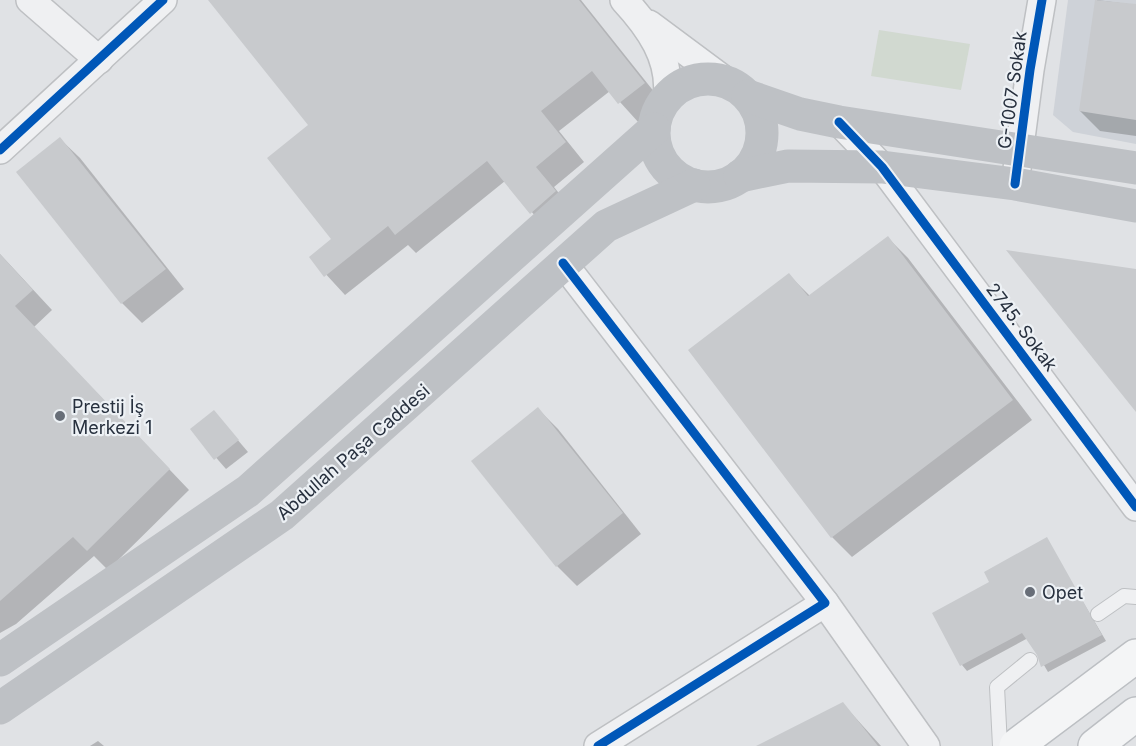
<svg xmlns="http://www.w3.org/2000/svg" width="1136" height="746" font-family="Inter,sans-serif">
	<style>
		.built { fill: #ced2d8 }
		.green { fill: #d1d9d0 }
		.shadow { fill: #0003 }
		.building { fill: #c8cacd }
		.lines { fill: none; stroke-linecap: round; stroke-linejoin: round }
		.service-casing { stroke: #bec0c3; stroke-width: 16 }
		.minor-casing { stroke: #bec0c3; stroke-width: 30 }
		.primary-casing { stroke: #bcbfc3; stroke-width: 36 }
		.service { stroke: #eff0f2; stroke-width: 14 }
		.minor { stroke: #eff0f2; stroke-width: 27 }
		.secondary { stroke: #bec1c5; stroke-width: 33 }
		.primary { stroke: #f4f5f6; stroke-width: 33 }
		.cycleway-casing { stroke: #edf1f5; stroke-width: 13 }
		.cycleway { stroke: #0057b8; stroke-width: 9 }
		.poi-dot { fill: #686e78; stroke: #edf1f5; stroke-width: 2 }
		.labels { text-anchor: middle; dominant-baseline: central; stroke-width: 4.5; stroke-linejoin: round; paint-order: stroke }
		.street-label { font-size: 18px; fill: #27303e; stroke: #edf1f5 }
		.poi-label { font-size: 18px; fill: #27303e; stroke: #edf1f5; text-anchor: start }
	</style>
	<rect width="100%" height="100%" fill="#e0e2e5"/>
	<path class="built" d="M1068 0H1136V144L1073 132 1053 115Z"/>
	<path class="green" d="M879 30 970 44 961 90 871 76Z"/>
	<g class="shadow">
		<path d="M209 0H581L663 103 639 123 610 91 559 131 584 162 554 187 574 212 550 233 505 181 416 253 408 245 345 295 311 258 334 239 310 126Z"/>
		<path d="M1097 0 1136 5V136L1100 131 1080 111Z"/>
		<path d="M60 139 80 158 184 289 142 323 122 303 18 173Z"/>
		<path d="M888 238 908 258 1032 420 852 557 832 537 789 275 810 296Z"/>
		<path d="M0 254 52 310 34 327 189 490 108 570 94 556 16 624 0 633Z"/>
		<path d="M538 409 558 429 641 534 577 586 557 566Z"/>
		<path d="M214 412 248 452 226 469 192 430Z"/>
		<path d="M1046 539 1106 641 1048 672 1028 638 967 671 962 665 991 583Z"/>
		<path d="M843 704 881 746H759Z"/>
		<path d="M98 741 104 746H90Z"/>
	</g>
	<g class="building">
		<path d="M208 0H579L645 83 618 104 592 71 541 111 566 142 536 167 556 191 530 214 487 161 395 235 388 226 324 277 309 257 331 239 267 158 308 125Z"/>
		<path d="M1095 0 1136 4V120L1079 111Z"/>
		<path d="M60 137 166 269 121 304 16 172Z"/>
		<path d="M888 236 1013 400 831 538 688 350 789 273 808 296Z"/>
		<path d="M1006 250 1136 269V412Z"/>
		<path d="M0 254 33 290 15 306 170 469 87 551 73 537 0 601Z"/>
		<path d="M538 407 623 513 556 567 471 461Z"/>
		<path d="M214 410 239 440 214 460 190 429Z"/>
		<path d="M1047 537 1102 635 1041 667 1037 655 1022 633 960 666 932 613 989 582 984 572Z"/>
		<path d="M843 702 878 746H756Z"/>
	</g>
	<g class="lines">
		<defs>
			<g id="service">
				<path d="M1098 614 1124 596 1136 597"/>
				<path d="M1000 746 997 687 1030 660"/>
			</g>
			<g id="minor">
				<path d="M30 0 99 60"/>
				<path d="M624 0C649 27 672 59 667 98"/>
				<path d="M649 24 727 82"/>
				<path d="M839 122 882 167 1136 507"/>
				<path d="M0 150 163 0"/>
				<path d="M1015 184 1030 70 1042 0"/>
				<path d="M563 263 825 603 598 746"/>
				<path d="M825 603 926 746"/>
			</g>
			<g id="primary">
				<path d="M1016 746 1136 656"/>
				<path d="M1095 746 1136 714"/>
			</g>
		</defs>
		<use href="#service" class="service-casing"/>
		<use href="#minor" class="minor-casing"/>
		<use href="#primary" class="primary-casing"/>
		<use href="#service" class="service"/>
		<use href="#minor" class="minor"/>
		<g class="secondary">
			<circle cx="708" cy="133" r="54"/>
			<path d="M748 96 800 114 839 122 1136 168"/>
			<path d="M740 176 788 166 882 167 1015 184 1136 206"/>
			<path d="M0 660 248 491 654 129"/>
			<path d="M0 708 282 515 606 226 694 185"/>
		</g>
		<use href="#primary" class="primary"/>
		<defs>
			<g id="cycleway">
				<path d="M839 122 882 167 1136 507"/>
				<path d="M0 150 163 0"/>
				<path d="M1015 184 1030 70 1042 0"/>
				<path d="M563 263 825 603 598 746"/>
			</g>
		</defs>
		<use href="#cycleway" class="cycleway-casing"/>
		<use href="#cycleway" class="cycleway"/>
	</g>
	<g class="poi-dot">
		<circle cx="60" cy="416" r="6"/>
		<circle cx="1030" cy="592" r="6"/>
	</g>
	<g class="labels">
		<g class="street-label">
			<text transform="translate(1012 90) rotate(-82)">G-1007 Sokak</text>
			<text transform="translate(1022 327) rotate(53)">2745. Sokak</text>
			<text transform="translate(353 452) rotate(-41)">Abdullah Paşa Caddesi</text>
		</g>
		<g class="poi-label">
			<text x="72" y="406">Prestij İş<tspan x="72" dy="21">Merkezi 1</tspan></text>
			<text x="1042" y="592">Opet</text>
		</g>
	</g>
</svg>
